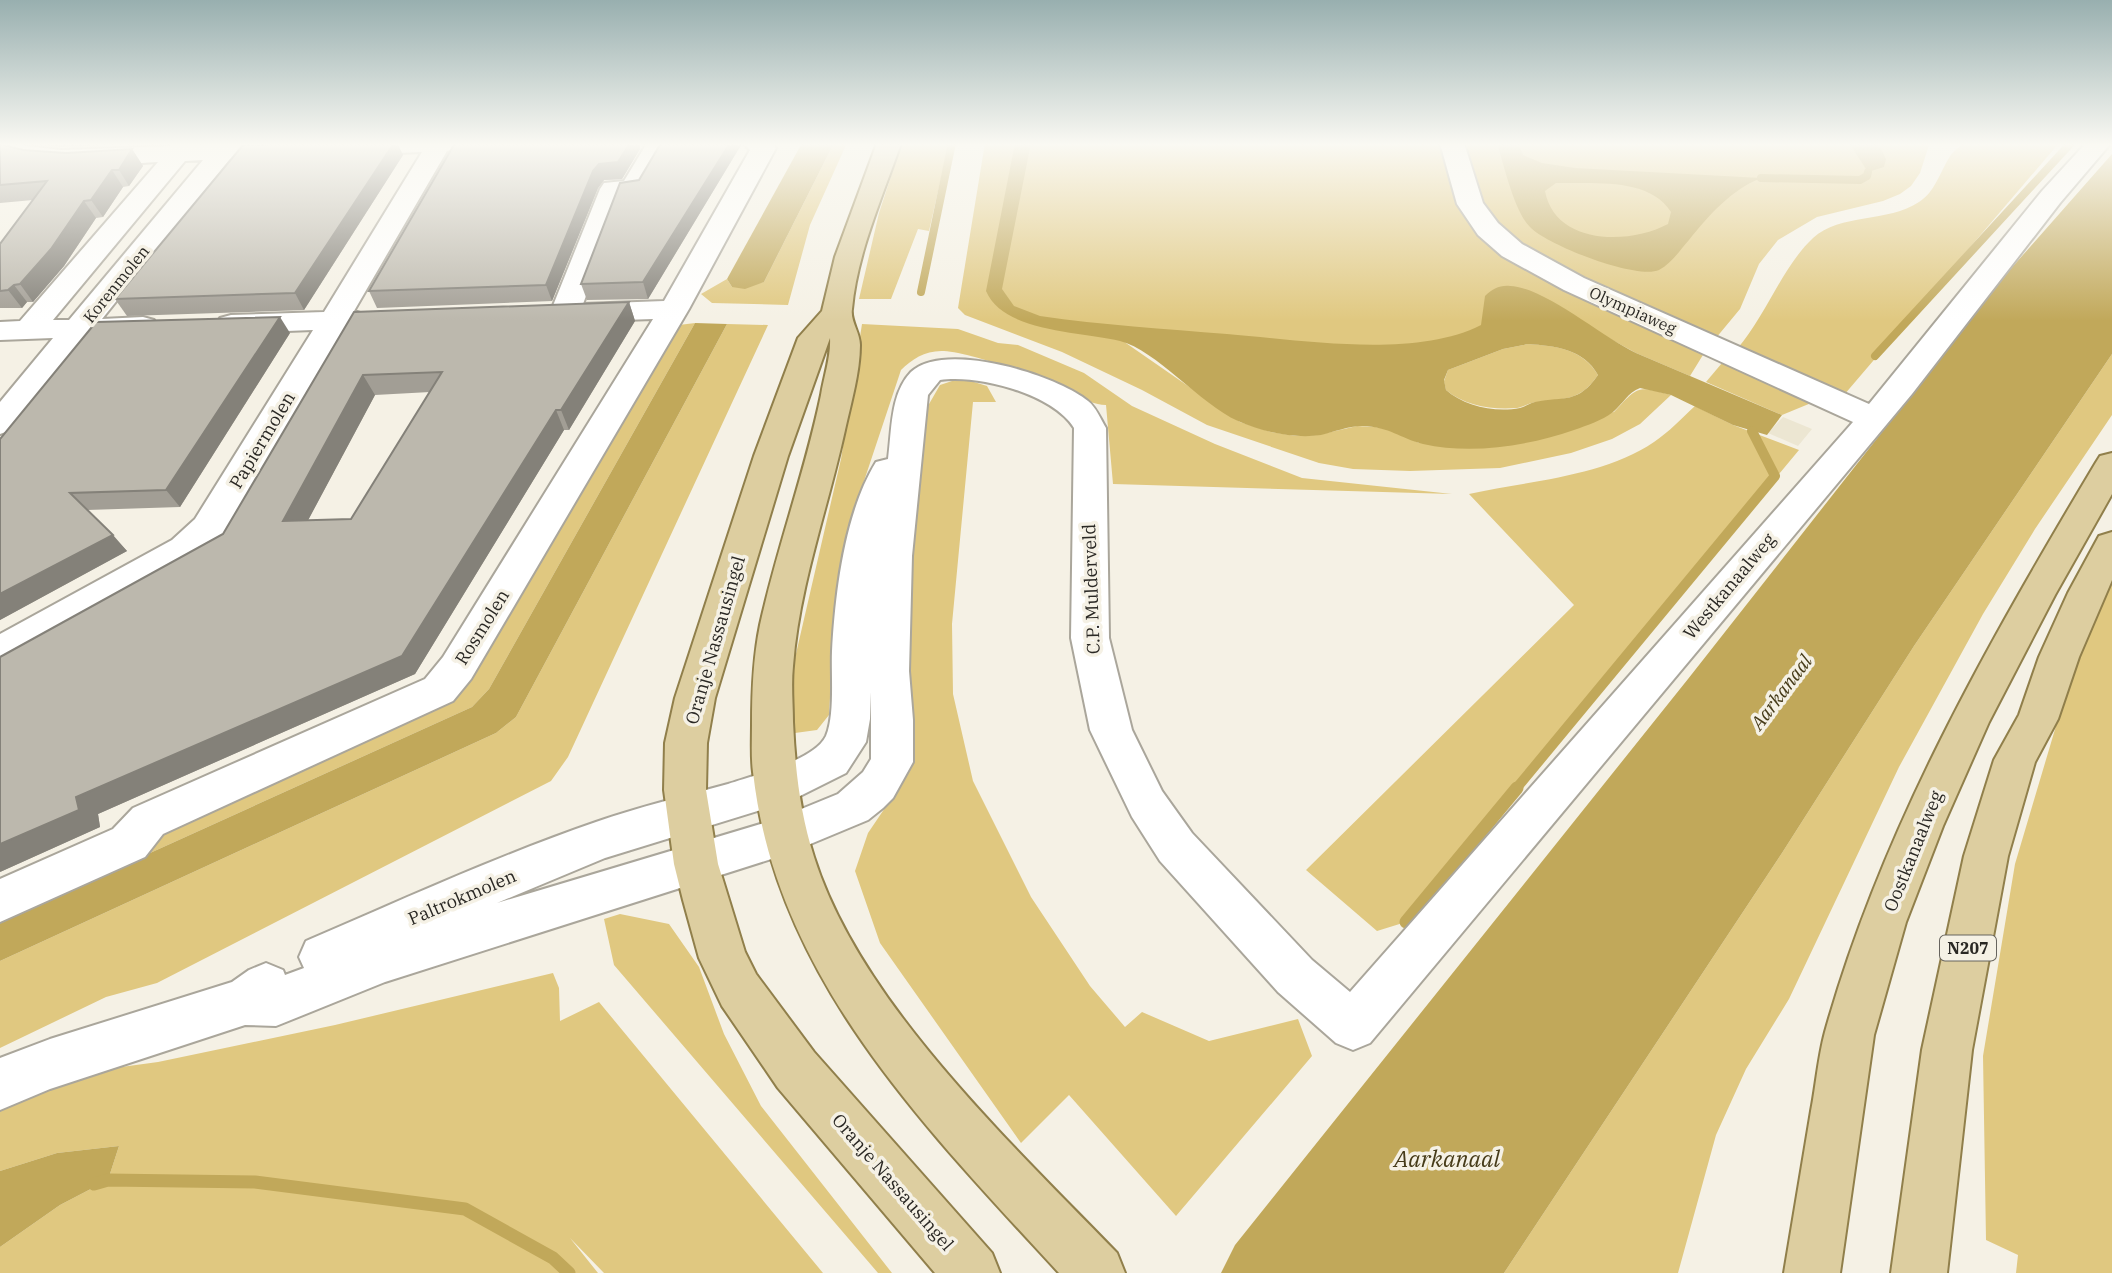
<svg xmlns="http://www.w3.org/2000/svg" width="2112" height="1273" font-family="'IBM Plex Serif',serif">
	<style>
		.built { fill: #ece6d2 }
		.green { fill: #e0c880 }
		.water { fill: #c1a85a; fill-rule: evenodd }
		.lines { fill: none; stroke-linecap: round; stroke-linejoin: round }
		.stream-far2 { stroke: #c1a85a; stroke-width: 8 }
		.stream-far1 { stroke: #c1a85a; stroke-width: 10 }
		.stream { stroke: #c1a85a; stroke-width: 13 }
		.minor-casing { stroke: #aaa69b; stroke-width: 4 }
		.major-casing { stroke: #907f4b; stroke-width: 4 }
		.minor { fill: #fff; fill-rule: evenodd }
		.major { fill: #ddcea0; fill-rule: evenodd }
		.wall { fill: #a29e95; fill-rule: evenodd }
		.shaded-wall { fill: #848179 }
		.building { fill: #bcb8ad; stroke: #848179; stroke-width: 2; fill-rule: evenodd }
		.labels { text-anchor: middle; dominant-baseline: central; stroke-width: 7; stroke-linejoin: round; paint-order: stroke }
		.far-street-label { font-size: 16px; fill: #2a2824; stroke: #f5f1e5 }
		.shield { fill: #f5f1e5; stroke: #67645e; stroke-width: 2 }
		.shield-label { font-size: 16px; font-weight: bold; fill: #2a2824 }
		.street-label { font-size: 18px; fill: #2a2824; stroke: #f5f1e5 }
		.water-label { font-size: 19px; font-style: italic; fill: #463b19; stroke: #f5f1e5 }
		.near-water-label { font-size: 23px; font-style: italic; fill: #463b19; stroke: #f5f1e5 }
	</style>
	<rect width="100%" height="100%" fill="#f5f1e5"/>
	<path class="built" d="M1783 417 1812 429 1798 446 1768 433Z"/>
	<g class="green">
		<path d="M834 143H847L810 225 788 305 712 303 701 294 727 279 732 287 764 282Z"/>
		<path d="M902 143H949L929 231 918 229 891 299H859L879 213Z"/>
		<path d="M985 143H1933L1929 145 1920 173 1911 186 1900 194 1883 201 1817 217 1778 240 1759 264 1740 309 1706 350 1690 376 1636 353 1594 330 1437 356 1123 341 1240 422 1271 432 1296 436 1318 435 1357 426 1375 427 1392 430 1419 443 1614 412C1638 386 1637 385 1671 395L1640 424 1612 439 1571 453 1500 468 1410 471 1353 469 1319 463 1207 425 1142 390 1062 352 965 315 958 308Z"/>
		<path d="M1964 143H2059L1844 395 1737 349C1766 316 1782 267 1813 238 1840 213 1888 223 1919 202 1935 192 1940 172 1949 158 1952 152 1959 147 1964 143Z"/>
		<path d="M695 323 489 689 472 707 0 921V909L162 838 171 825 459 693 679 325Z"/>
		<path d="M727 324 768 325 568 757 551 781 157 983 106 997 0 1048V961L496 733 516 717Z"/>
		<path d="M862 324 958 329 998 343 1018 345 1084 373 1132 406 1215 444 1302 478 1452 494 1113 484 1106 405C1083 404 1069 389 1048 381 1025 372 966 352 944 351 926 350 912 359 901 370L859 496 836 595 829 715 817 730 795 733 789 684 841 459Z"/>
		<path d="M1528 344C1556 346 1583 349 1598 375 1580 401 1566 398 1538 402 1530 402 1524 407 1517 408 1492 410 1465 406 1446 390L1444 381 1448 370 1503 349Z"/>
		<path d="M2112 354V415L2035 529 1983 614 1899 767 1789 999 1746 1069 1716 1135 1678 1273H1504L1782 853 1914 646Z"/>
		<path d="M1727 361 1816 401 1782 415 1706 382 1722 363Z"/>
		<path d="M961 378 987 386 996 402H973L952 624 953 694 973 781 1031 897 1090 986 1125 1027 1142 1012 1209 1041 1298 1019 1312 1056 1176 1216 1069 1095 1021 1143 880 943 855 871 868 833 910 771 912 721 903 561 925 411 940 385Z"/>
		<path d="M1695 406 1733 425 1799 450 1406 922 1377 931 1306 870 1574 605 1469 494C1527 481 1603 477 1654 442 1669 432 1682 418 1695 406Z"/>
		<path d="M2112 575V1273H2016L2018 1255 1986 1240 1983 1056 2015 864 2086 625Z"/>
		<path d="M620 914 669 924 699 967 724 1034 761 1106 892 1273H878L614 965 604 919Z"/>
		<path d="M553 973 559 988 560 1021 599 1002 823 1273H604L570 1238 598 1273H0V1247L60 1205 108 1180 119 1146 57 1153 0 1171V1109L92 1071 158 1062 335 1025Z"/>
	</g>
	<g class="water">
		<path d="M802 143H834L764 282 745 289 732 287 727 279Z"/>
		<path d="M1015 143H1031L1002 289 1014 306 1040 316C1102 325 1165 329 1227 334 1301 340 1415 359 1481 325L1485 296C1492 289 1500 285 1510 286 1544 287 1602 337 1636 353L1782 415 1767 435 1733 425 1671 395 1640 388C1628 392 1622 405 1613 412 1601 421 1588 425 1574 430 1527 446 1472 455 1423 444 1399 438 1391 427 1362 426 1348 426 1334 432 1321 435 1295 439 1262 432 1238 421 1200 404 1156 350 1120 341 1081 331 1004 333 986 291ZM1528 344C1555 346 1584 349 1598 375 1578 404 1565 396 1535 402 1530 403 1525 407 1520 408 1495 413 1464 406 1446 390L1444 380 1448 370 1503 349Z"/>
		<path d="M1497 143H1518L1523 155 1542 163 1575 168 1761 178C1731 190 1709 215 1689 240 1680 250 1672 263 1659 270 1636 280 1547 245 1530 227 1514 211 1504 165 1497 143ZM1556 183C1593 184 1649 177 1671 212L1668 224C1629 245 1555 245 1545 191Z"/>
		<path d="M1849 143H1878L1886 159 1884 167 1868 172Z"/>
		<path d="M2112 154V354L1914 646 1782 853 1504 1273H1221L1235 1245 1688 679 2007 273Z"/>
		<path d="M695 323 727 324 516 717 496 733 0 961V921L472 707 489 689Z"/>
		<path d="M119 1146 108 1180 60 1205 0 1247V1171L57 1153Z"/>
	</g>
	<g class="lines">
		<g class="stream-far2">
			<path d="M1761 178 1860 180 1867 176 1868 172"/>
			<path d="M921 292 952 143"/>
			<path d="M1875 356 2071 143"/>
		</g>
		<path class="stream-far1" d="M1515 790 1775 476 1752 431"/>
		<g class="stream">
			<path d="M1406 922 1517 788"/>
			<path d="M94 1184 108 1180 255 1182 465 1209 553 1258 569 1273"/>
		</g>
		<defs>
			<g id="minor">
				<path d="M0 143 61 150 171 146 174 143H199L198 145 217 143H463L460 148 447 151 354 311 363 314 368 320 363 326 344 329 221 537 198 558 14 663 0 667V634L172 540 195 519 313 330 231 333 220 330 216 324 220 318 231 315 324 312 422 152 230 159 102 319 143 317 154 320 158 326 154 332 87 337 11 430 0 434V402L53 338 0 340V322L20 321 158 162C112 164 41 175 0 154ZM203 160 69 320H53L185 161Z"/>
				<path d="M647 143H671L641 195 623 197 583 304 664 301 750 150 743 143H772L776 148 689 309 471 679 453 701 163 834 145 857 0 922V879L113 829 133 808 425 679 443 657 653 319 565 322 555 319 550 313 600 189 604 183 624 181Z"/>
				<path d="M1440 143H1464L1483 203 1498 223 1522 244 1584 278 1869 404 2042 191 2086 143H2111L2060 203 1912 394 1370 1043 1353 1050 1336 1043 1278 992 1160 861 1132 817 1090 730 1071 638 1074 428C1053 394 978 374 940 380L928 395 912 556 909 671 913 720V762L893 798 883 808 868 820 784 855 385 982 276 1026 245 1025 50 1089 0 1110V1058L50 1039 232 982 249 970 266 963 283 970 285 975 304 968 299 957 306 941C402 900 497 856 596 822 639 807 684 796 728 784 752 776 815 760 826 736 835 715 831 675 832 651 835 593 845 512 876 462L888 459C892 430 890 394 911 372 944 340 1057 375 1088 401 1096 407 1101 420 1106 428L1109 638 1132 730 1162 791 1192 833 1312 960 1350 992 1853 422 1564 290 1502 256 1478 235 1457 204ZM871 692V759L863 772 838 794 777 819 497 903 605 858 790 801 846 773 866 742 870 719Z"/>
			</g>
			<g id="major">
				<path d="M877 143H901C883 196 857 253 852 309 850 321 860 332 860 345 860 372 851 403 845 430 828 508 799 586 793 666 791 685 793 704 793 722 795 768 800 813 814 857 860 1003 1012 1144 1117 1253L1125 1273H1059C926 1128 776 978 753 772 751 757 752 740 752 725 752 691 753 659 760 625 777 547 805 473 821 395 824 376 831 357 830 338L788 456 715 698 707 743 706 790 718 864 745 952 756 974 814 1052 992 1253 1000 1273H935L778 1088 722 1006 699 958 683 900 674 864 664 790 665 743 675 698 754 456 798 338 822 311 835 257Z"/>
				<path d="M2112 453V494L2055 595 1989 722 1943 826 1906 922 1874 1035 1840 1273H1784C1793 1219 1802 1165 1811 1111 1816 1085 1818 1058 1825 1032 1882 828 1987 645 2095 464L2100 456Z"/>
				<path d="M2112 532V580L2079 657 2058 719 2035 762 2008 856 1972 1050 1947 1273H1891L1922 1050 1964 856 1994 760 2019 715 2039 657 2068 593 2099 536Z"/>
			</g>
		</defs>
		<use href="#minor" class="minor-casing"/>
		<use href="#major" class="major-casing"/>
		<use href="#minor" class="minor"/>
		<use href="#major" class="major"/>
	</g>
	<g class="wall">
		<path d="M14 143H162L61 147Z"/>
		<path d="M310 143H397L403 155 304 310 127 316 115 299Z"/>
		<path d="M455 143H639L640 149 622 179 604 180 598 188 552 301 377 308 369 291Z"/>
		<path d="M730 143H741V145L648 299 587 300 581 284Z"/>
		<path d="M0 144 23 150 66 153 132 149 143 166 129 186 123 187 103 217 96 218 64 266 33 302H27L22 308H0V244L33 200 0 203Z"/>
		<path d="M629 302 635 321 569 430H564L415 674 98 814 100 827 0 872 223 534 354 312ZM430 392 351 519 308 520 375 395Z"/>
		<path d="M290 333 180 507 87 510 127 551 0 620V439Z"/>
	</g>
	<g class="shaded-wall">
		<path d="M394 143H397L403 155 304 310 295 293Z"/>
		<path d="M630 143H639L640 149 622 179 604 180 598 188 552 301 546 285 593 171 599 164Z"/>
		<path d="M730 143H741V145L648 299 643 282Z"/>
		<path d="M132 149 143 166 129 186 119 170Z"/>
		<path d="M112 170 123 187 103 217 91 200Z"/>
		<path d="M84 201 96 218 64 266 33 302 20 284Z"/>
		<path d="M14 285 27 302 22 308 8 290Z"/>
		<path d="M629 302 635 321 569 430 561 410Z"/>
		<path d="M280 317 290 333 180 507 166 490Z"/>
		<path d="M363 375 375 395 297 541 283 521Z"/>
		<path d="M556 410 564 430 415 674 98 814 100 827 0 872V844Z"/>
		<path d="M113 535 127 551 0 620V594Z"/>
	</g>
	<g class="building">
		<path d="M310 143H394L295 293 115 299 243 145Z"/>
		<path d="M455 143H630L618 162 599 164 593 171 546 285 369 291Z"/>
		<path d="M661 143H730L643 282 581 284 620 183 639 180Z"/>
		<path d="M0 144 23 150 66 153 132 149 119 170H112L91 200 84 201 51 249 20 284 14 285 8 290 0 291V244L47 181 0 185Z"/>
		<path d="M629 302 561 410H556L402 656 76 797 79 810 0 844V657L223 534 354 312ZM442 372 351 519 283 521 363 375Z"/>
		<path d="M280 317 166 490 70 493 113 535 0 594V439L96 322Z"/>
	</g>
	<linearGradient id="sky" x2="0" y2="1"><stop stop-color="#98afaf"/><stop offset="0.45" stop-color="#faf9f3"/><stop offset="1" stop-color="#faf9f3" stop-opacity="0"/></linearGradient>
	<rect width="2112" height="321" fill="url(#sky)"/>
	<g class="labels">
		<g class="far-street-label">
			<text transform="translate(116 284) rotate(-51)">Korenmolen</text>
			<text transform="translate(1633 310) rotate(24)">Olympiaweg</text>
		</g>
		<rect class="shield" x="1940" y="935.5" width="56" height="25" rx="5"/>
		<g class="shield-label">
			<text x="1968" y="948">N207</text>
		</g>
		<g class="street-label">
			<text transform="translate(262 440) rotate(-59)">Papiermolen</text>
			<text transform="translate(1729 586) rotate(-50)">Westkanaalweg</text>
			<text transform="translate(1091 589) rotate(-92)">C.P. Mulderveld</text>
			<text transform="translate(482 627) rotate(-58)">Rosmolen</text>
			<text transform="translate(715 640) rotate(-74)">Oranje Nassausingel</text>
			<text transform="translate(1913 851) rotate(-68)">Oostkanaalweg</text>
			<text transform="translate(462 897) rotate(-23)">Paltrokmolen</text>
			<text transform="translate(893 1182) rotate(49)">Oranje Nassausingel</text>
		</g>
		<g class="water-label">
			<text transform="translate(1781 692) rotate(-53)">Aarkanaal</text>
		</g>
		<g class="near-water-label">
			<text x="1447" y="1158">Aarkanaal</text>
		</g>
	</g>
</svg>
